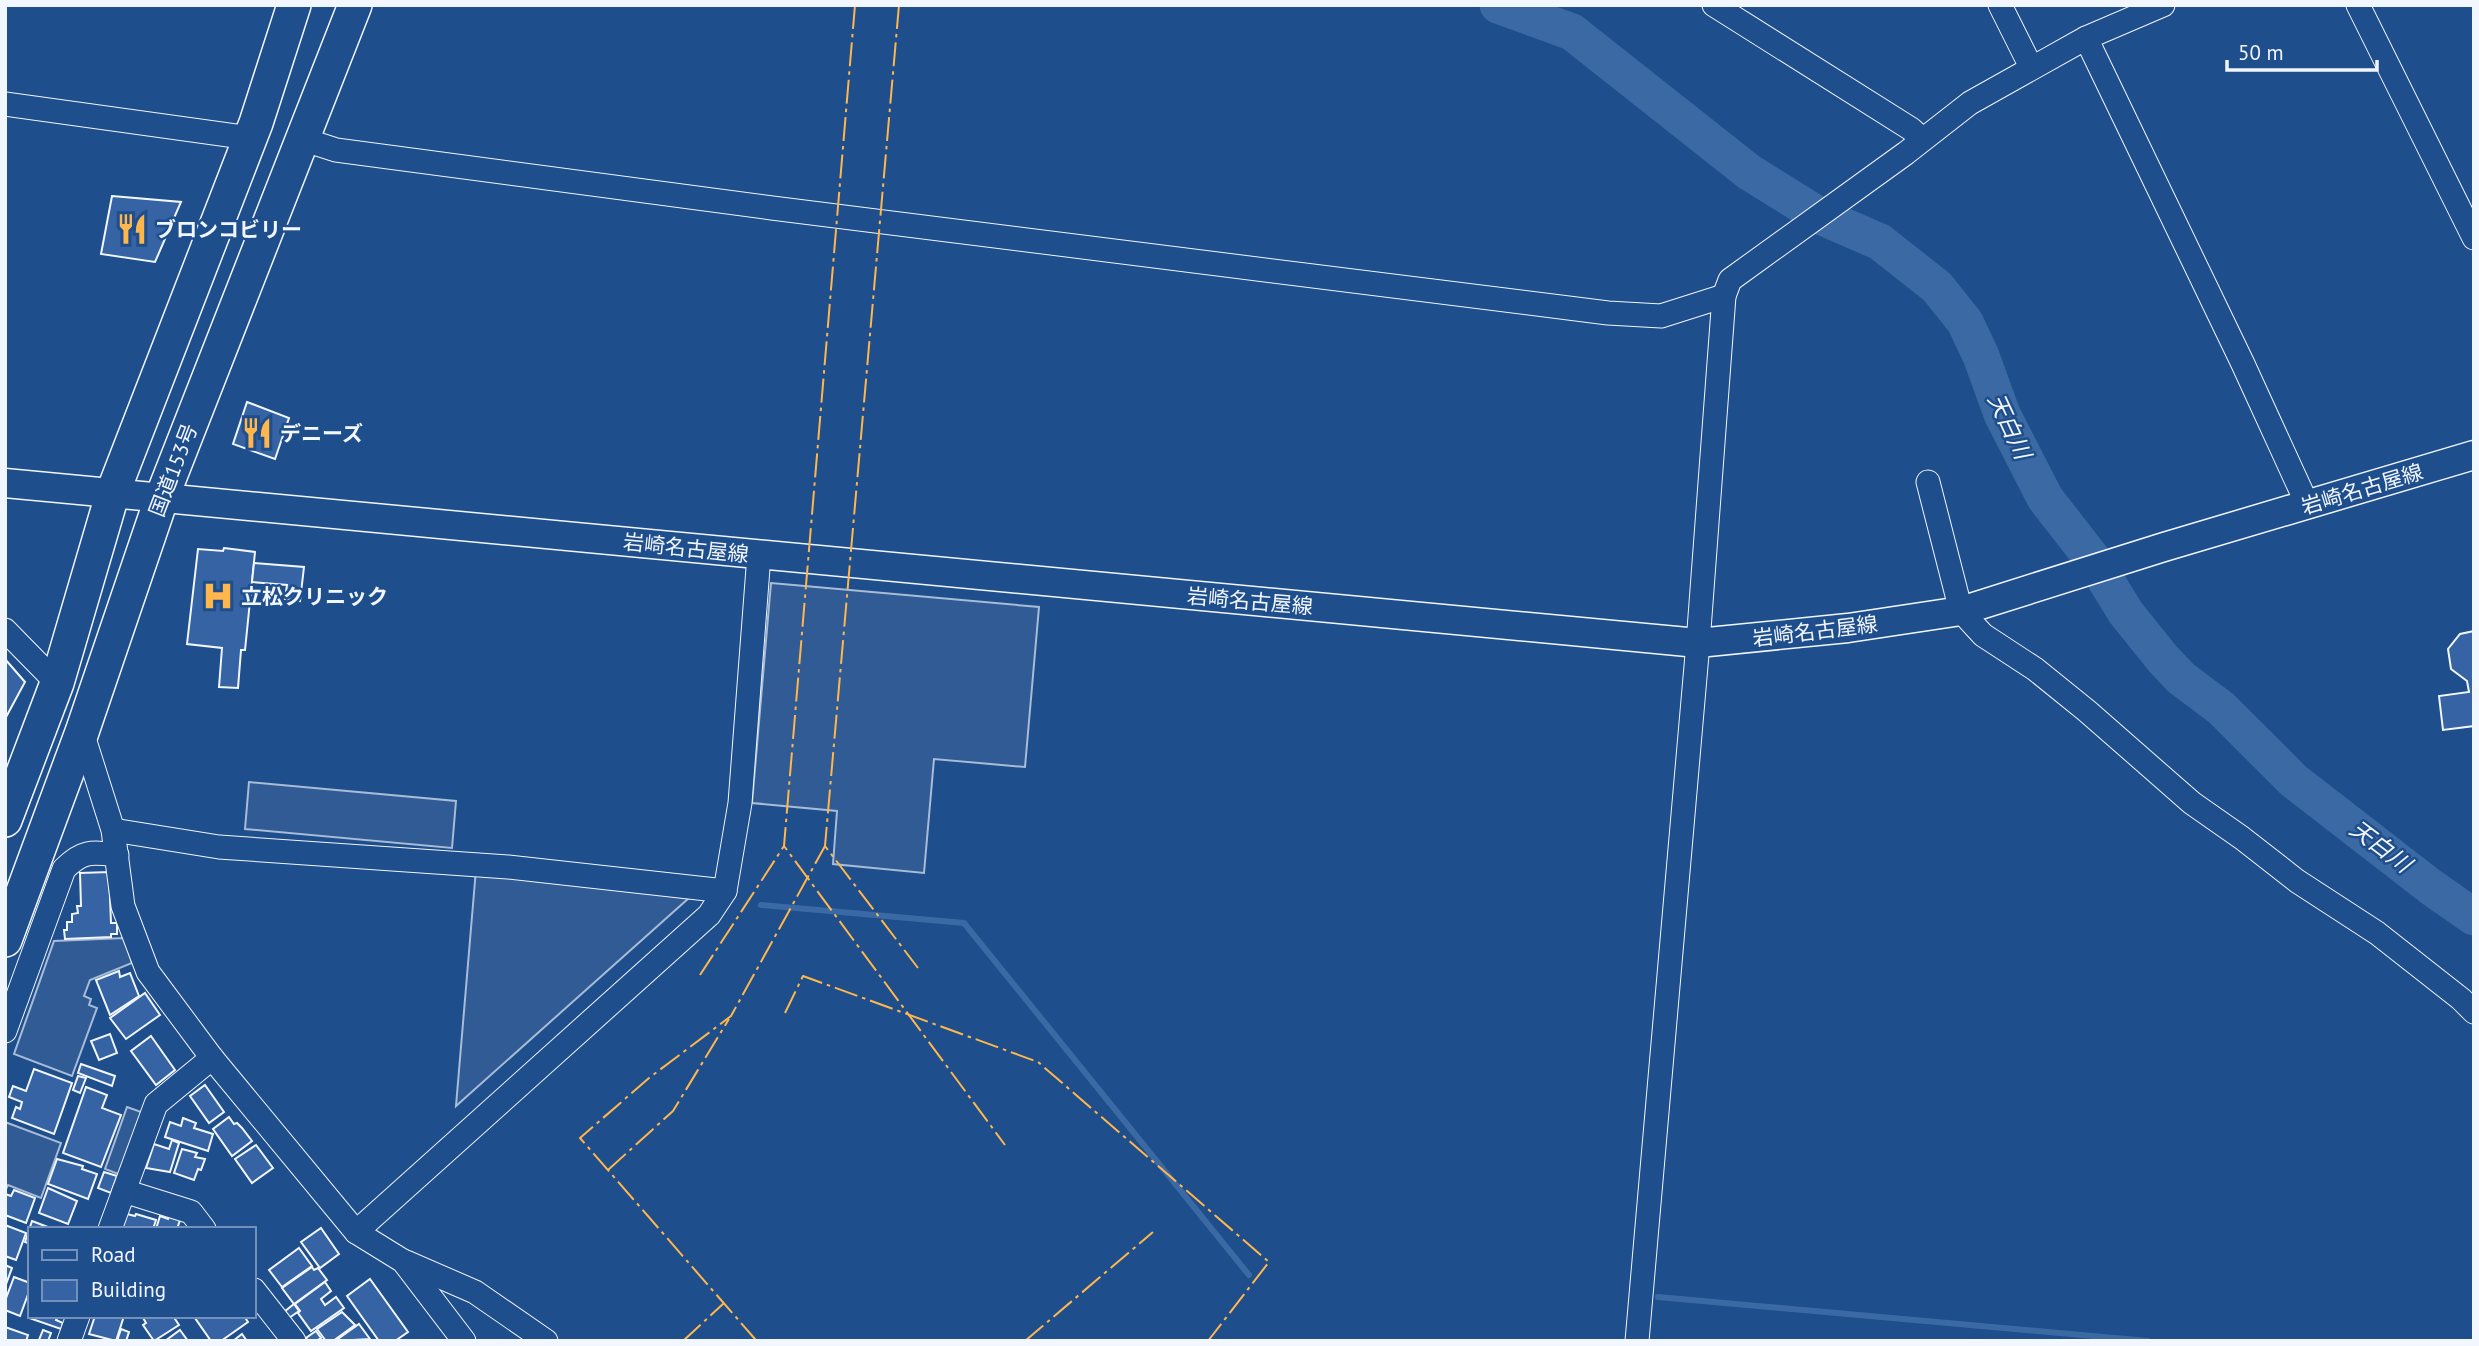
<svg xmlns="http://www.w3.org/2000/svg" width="2479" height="1346" font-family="'PT Sans','Noto Sans JP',sans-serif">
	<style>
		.parking { fill: #305b95; stroke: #a8bbd7; stroke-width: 2 }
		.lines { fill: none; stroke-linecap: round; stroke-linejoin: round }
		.stream { stroke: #3b69a3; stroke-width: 6 }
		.river { stroke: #3b69a3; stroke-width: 37 }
		.building { fill: #3563a3; stroke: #f2f6ff; stroke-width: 2 }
		.minor-casing { stroke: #f2f6ff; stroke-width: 25 }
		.major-casing { stroke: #f2f6ff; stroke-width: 31 }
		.highway-casing { stroke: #f2f6ff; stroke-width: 36 }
		.minor { stroke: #1f4e8c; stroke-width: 23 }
		.major { stroke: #1f4e8c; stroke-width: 28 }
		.highway { stroke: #1f4e8c; stroke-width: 33 }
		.power { stroke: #ffb74d; stroke-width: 2; stroke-dasharray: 24 5 3.5 5; stroke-linecap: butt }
		.labels { text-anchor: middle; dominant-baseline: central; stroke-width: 5; stroke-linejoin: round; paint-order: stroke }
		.poi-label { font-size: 21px; font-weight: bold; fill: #f2f6ff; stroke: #1f4e8c; text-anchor: start }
		.street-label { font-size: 21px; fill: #f2f6ff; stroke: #1f4e8c }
		.water-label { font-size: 23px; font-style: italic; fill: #f2f6ff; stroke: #1f4e8c }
	</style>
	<rect width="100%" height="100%" fill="#1f4e8c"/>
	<g class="parking">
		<path d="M771 583 1039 607 1025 767 934 759 924 873 833 864 837 811 752 803Z"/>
		<path d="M249 782 456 801 452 848 245 829Z"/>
		<path d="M476 869 699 889 456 1106Z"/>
		<path d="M125 938 132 963 90 980 84 996 91 999 89 1005 97 1008 72 1076 14 1054 54 941Z"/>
		<path d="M127 1107 144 1113 121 1175 105 1169Z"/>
		<path d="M5 1122 61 1143 41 1198 8 1185 5 1191Z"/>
	</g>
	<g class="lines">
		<g class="stream">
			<path d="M761 905 964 923 1249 1275"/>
			<path d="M1658 1297 2148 1341"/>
		</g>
		<path class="river" d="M1498 5 1572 32 1749 172 1818 215 1880 242 1937 287 1965 322 1981 356 2002 414 2045 498 2094 561 2126 613 2163 659 2181 678 2221 708 2293 780 2431 887 2474 917"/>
	</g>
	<g class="building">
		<path d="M112 196 181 202 155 262 101 254Z"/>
		<path d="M247 402 289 418 275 459 233 444Z"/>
		<path d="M224 548 255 552 245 650H241L238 688 219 687 222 648 187 644 198 549 223 551Z"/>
		<path d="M254 563 304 567 300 601 285 599 287 585 252 582Z"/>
		<path d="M2474 631V726L2443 730 2439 696 2469 692 2467 681 2451 669 2448 649 2460 634Z"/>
		<path d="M5 659 25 682 5 719Z"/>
		<path d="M109 872 111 923H117V934H111V937L65 939 64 930H67V922H72V914L78 913 77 906H81L80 873Z"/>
		<path d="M119 971 120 977 130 973 139 996 110 1015 96 980Z"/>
		<path d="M145 993 160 1015 126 1039 110 1018Z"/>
		<path d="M110 1034 117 1053 99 1060 91 1041Z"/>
		<path d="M151 1036 175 1070 156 1085 131 1051Z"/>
		<path d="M81 1064 115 1076 112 1086 78 1073Z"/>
		<path d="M34 1069 72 1083 54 1134 12 1118 16 1107 20 1109 22 1102 9 1097 13 1086 26 1091Z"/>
		<path d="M78 1076 86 1078 80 1093 73 1090Z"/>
		<path d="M205 1085 224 1112 209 1123 190 1096Z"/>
		<path d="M86 1087 107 1095 102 1108 121 1115 101 1167 63 1153Z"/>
		<path d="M229 1117 234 1124 237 1123 242 1128 252 1141 232 1156 213 1129Z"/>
		<path d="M183 1118 196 1123 194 1128 213 1134 208 1151 165 1137 170 1122 181 1126Z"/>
		<path d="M172 1140 179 1143 170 1172 146 1168 154 1144 169 1149Z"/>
		<path d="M256 1145 273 1168 252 1183 235 1159Z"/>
		<path d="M182 1149 197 1153 195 1157 205 1159 201 1170 198 1169 194 1180 174 1173Z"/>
		<path d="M57 1159 83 1166 82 1169 97 1174 88 1199 48 1184Z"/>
		<path d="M104 1172 117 1176 111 1193 98 1188Z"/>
		<path d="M48 1188 77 1201 68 1224 39 1213Z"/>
		<path d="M14 1190 35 1198 26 1223 5 1215V1194L11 1196Z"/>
		<path d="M127 1214 135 1216 136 1214 156 1220 153 1229H122Z"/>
		<path d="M160 1216 168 1219 169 1216 180 1220 177 1229H156Z"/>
		<path d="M32 1221 53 1229H30V1244L25 1242Z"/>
		<path d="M5 1225 26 1233 16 1260 5 1256Z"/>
		<path d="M321 1228 339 1254 320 1268 301 1242Z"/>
		<path d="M299 1248 312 1266 282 1287 269 1270Z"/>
		<path d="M5 1265 12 1268 5 1287Z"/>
		<path d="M312 1267 314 1270 318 1268 327 1280 294 1304 282 1288Z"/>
		<path d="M14 1277 30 1283V1289L20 1316 5 1310V1301Z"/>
		<path d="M370 1279 408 1332 395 1341H379L347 1296Z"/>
		<path d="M325 1282 331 1291 321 1299 325 1305 336 1297 344 1308 311 1331 298 1313 300 1311 295 1304Z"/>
		<path d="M294 1304 299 1311 289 1318 284 1312Z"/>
		<path d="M342 1312 355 1325 333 1341H326L317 1329Z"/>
		<path d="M30 1315 58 1316 56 1320 63 1323 61 1329 29 1318Z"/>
		<path d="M95 1316H124L116 1341 89 1334Z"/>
		<path d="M142 1316H173L179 1325 154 1341 143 1325 146 1323Z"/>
		<path d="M197 1316H244L248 1322 221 1341H211L195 1318Z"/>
		<path d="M359 1324 370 1339 335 1341Z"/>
		<path d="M5 1327 28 1335 26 1341H5Z"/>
		<path d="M121 1329 129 1332 126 1341H117Z"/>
		<path d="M43 1330 51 1333 48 1341 39 1340Z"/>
		<path d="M180 1330 188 1341H165Z"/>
		<path d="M316 1331 321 1338 316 1341H308L306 1338Z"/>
		<path d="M242 1334 247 1341H233Z"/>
	</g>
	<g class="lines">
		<defs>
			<g id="minor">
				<path d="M1714 5 1911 129 1922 139"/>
				<path d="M2000 5 2031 67"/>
				<path d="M2358 5 2474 238"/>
				<path d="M2086 38 2243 364 2308 506"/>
				<path d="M5 104 250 138"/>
				<path d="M302 139 336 150 772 208 1608 313 1661 316 1724 296"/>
				<path d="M1928 482 1961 611 1983 635 2035 669 2087 711 2192 803 2242 838 2297 881 2377 933 2461 999 2474 1012"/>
				<path d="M5 630 57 683"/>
				<path d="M82 732 113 830 123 906 148 972 212 1058 356 1232 403 1261 464 1341"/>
				<path d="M113 830 219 847 508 867 725 891"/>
				<path d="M5 1031 64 869C83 850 92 852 117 855"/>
				<path d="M124 1191 191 1212 204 1229"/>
				<path d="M110 1229 156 1104 212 1058"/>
				<path d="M356 1232 709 915 725 891 740 803 759 555"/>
				<path d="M406 1262 475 1292 546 1341"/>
				<path d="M254 1290 294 1341"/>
				<path d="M69 1341 78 1316"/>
				<path d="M1637 1341 1698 643 1724 296 1730 280 1906 153 1970 103 2086 38 2163 5"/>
			</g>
			<path id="major" d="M5 483 1698 643 1848 628 1961 611 2164 547 2474 455"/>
			<g id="highway">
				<path d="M5 820 57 683 113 492 256 123 294 5"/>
				<path d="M5 940 82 732 162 497 355 5"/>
			</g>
		</defs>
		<use href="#minor" class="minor-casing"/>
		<use href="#major" class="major-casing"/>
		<use href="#highway" class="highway-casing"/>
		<use href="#minor" class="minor"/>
		<use href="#major" class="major"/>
		<use href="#highway" class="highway"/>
		<g class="power">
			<path d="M855 5 784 846 1005 1145"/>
			<path d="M899 5 825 846 918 968"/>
			<path d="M700 975 784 846"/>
			<path d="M785 1013 803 976 1038 1062 1269 1262 1208 1341"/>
			<path d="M608 1170 673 1111 729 1019"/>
			<path d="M683 1341 724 1303"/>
			<path d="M753 1341 755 1339 580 1138 649 1078 731 1016 825 846"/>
			<path d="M1025 1341 1153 1232"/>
		</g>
	</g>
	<defs>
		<symbol id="restaurant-bare" viewBox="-9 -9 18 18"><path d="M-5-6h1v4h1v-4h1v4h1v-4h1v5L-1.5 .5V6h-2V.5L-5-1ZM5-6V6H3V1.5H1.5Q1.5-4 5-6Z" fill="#ffb74d" stroke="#1f4e8c" stroke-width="2.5" paint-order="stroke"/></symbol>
		<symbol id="hospital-bare" viewBox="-9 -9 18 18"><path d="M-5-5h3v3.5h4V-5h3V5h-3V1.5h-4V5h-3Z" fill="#ffb74d" stroke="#1f4e8c" stroke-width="2.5" paint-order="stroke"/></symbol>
	</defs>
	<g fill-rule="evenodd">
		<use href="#restaurant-bare" x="110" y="207" width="44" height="44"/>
		<use href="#restaurant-bare" x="235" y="411" width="44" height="44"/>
		<use href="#hospital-bare" x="196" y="574" width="44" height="44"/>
	</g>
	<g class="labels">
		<g class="poi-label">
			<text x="155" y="229">ブロンコビリー</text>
			<text x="280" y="433">デニーズ</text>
			<text x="241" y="596">立松クリニック</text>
		</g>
		<g class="street-label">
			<text transform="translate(173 470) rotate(-69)">国道153号</text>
			<text transform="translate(2362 489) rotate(-17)">岩崎名古屋線</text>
			<text transform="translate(686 548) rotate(6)">岩崎名古屋線</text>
			<text transform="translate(1250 601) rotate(5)">岩崎名古屋線</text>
			<text transform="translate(1815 631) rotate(-7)">岩崎名古屋線</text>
		</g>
		<g class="water-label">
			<text transform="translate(2010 426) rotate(65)">天白川</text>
			<text transform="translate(2381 846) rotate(37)">天白川</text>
		</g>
	</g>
	<rect width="2479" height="1346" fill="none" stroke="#f2f6ff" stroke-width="14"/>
	<rect x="28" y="1227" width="228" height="91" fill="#1f4e8c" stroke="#7391ba" stroke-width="2"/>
	<rect x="42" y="1250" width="35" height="10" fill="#1f4e8c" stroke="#7391ba" stroke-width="2"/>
	<text x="91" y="1262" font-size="21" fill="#f2f6ff">Road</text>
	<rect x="42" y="1280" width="35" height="21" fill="#3563a3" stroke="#7391ba" stroke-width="2"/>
	<text x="91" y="1297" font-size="21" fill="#f2f6ff">Building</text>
	<path d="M2227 60v10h150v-10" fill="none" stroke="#f2f6ff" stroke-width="3.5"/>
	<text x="2238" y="60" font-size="21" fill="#f2f6ff" stroke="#1f4e8c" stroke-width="5" paint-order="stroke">50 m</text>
</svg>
